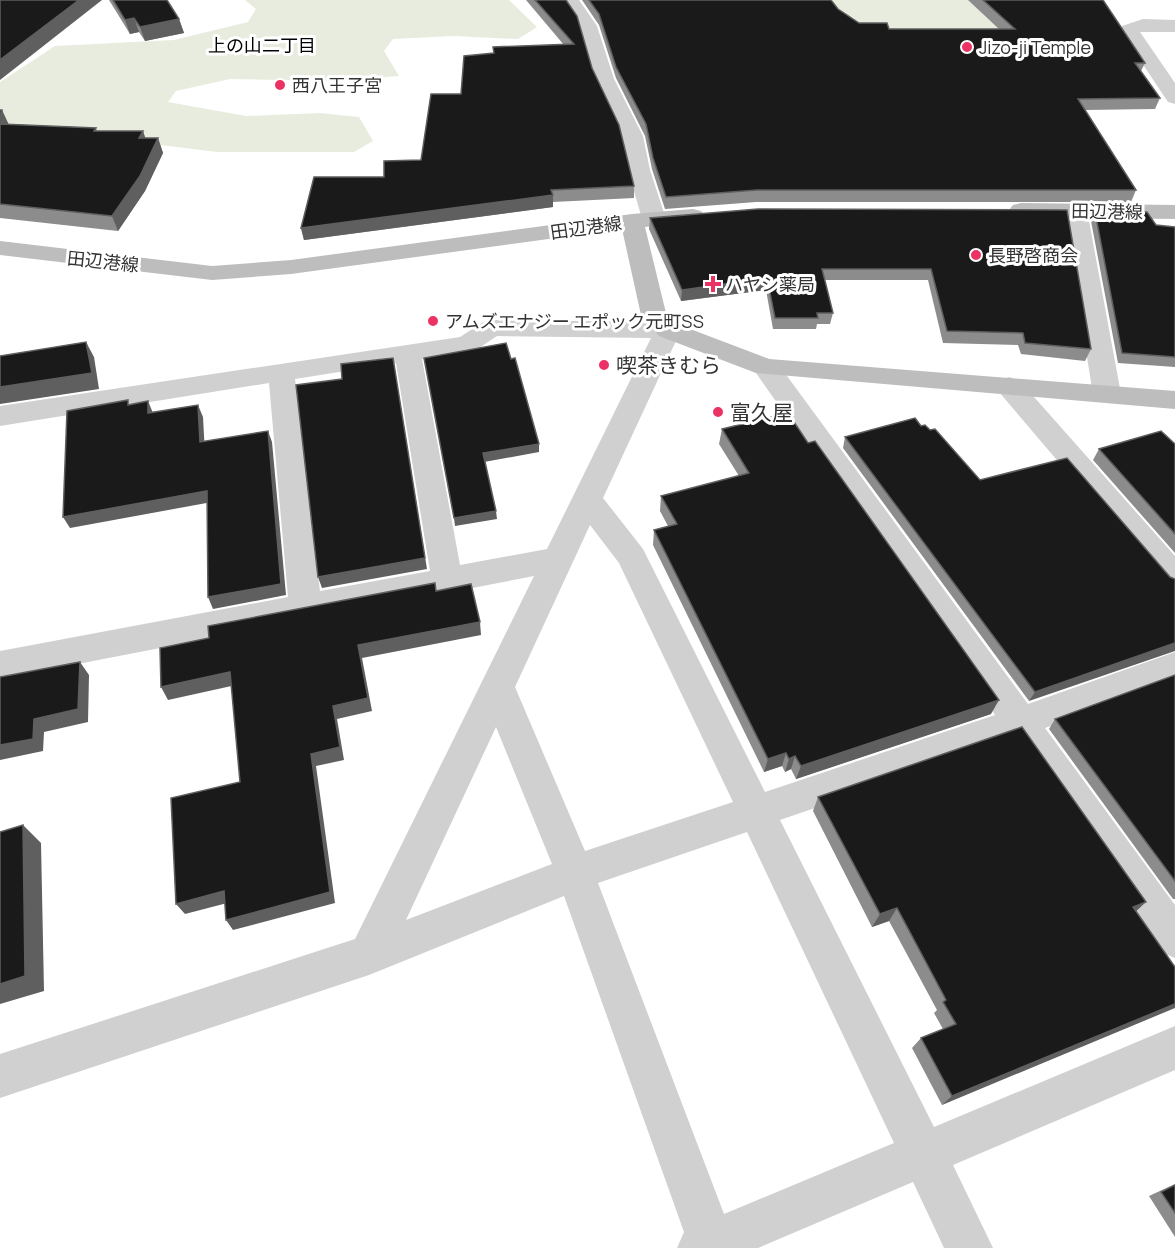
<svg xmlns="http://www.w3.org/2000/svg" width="1175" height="1248" font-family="Manrope,'Noto Sans JP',sans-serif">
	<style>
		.green { fill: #e8ecde }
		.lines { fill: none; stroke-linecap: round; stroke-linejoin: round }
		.street { fill: #d0d0d0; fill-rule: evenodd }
		.secondary { fill: #bdbdbd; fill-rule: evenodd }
		.wall { fill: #8c8c8c }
		.shaded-wall { fill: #5f5f5f }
		.building { fill: #1a1a1a; stroke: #5f5f5f; stroke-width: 1.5 }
		.poi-dot { fill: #ec3264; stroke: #fff; stroke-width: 2 }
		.labels { text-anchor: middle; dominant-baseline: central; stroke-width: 6; stroke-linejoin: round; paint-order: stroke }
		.far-neighbourhood-label { font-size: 18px; fill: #000; stroke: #fff }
		.far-poi-label { font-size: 18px; fill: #333; stroke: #fff; text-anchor: start }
		.far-street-label { font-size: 18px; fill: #333; stroke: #fff }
		.poi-label { font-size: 21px; fill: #333; stroke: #fff; text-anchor: start }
	</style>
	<rect width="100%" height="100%" fill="#fff"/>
	<g class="green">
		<path d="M245 0H509L537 27 518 39 454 36 393 39 384 51 399 76 340 81 230 79 176 91 168 102 246 116 320 113 359 117 373 141 354 152H217L0 125V82L55 46 174 40 248 22 256 9Z"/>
		<path d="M834 0H997L1097 23 885 63 831 1Z"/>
	</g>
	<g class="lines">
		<g class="street">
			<path d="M561 0H579L597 26 614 79 643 136 650 170 666 219 662 224 654 226 646 224 642 219 628 170 621 136 594 79 579 26Z"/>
			<path d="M1143 19 1175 20V32H1140L1175 83V104L1168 102 1120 30 1122 26Z"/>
			<path d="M1075 203 1083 205 1087 210 1121 394 1117 400 1107 403 1097 400 1093 394 1063 210 1067 205Z"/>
			<path d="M492 320 668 322 677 324 681 330 603 498 643 549 765 792 995 715 756 373 753 367 756 361 766 358 776 361 1028 704 1175 652V680L1045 728 1175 905V958L1161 952 1013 740 780 820 934 1127 1175 1026V1070L953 1165 993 1248H944L913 1182 758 1248H677L684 1232 564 896 369 975 0 1098V1054L355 939 534 576 0 679V651L288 597 269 383 0 426V406L460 337 483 322ZM497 336 651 338 547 549 460 565 422 359 476 350ZM396 363 430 571 320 591 295 379ZM590 525 619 563 733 802 585 851 515 687ZM496 727 552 864 406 920ZM747 832 894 1143 724 1214 598 883Z"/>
			<path d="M1009 377 1019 380 1175 556V589L1164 586 999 392 995 386 999 380Z"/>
		</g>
		<g class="secondary">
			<path d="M1021 203 1175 205V219L1021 217 1013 215 1009 210 1013 205Z"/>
			<path d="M693 209 701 211 705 216 701 221 645 227 666 313 677 324 769 359 1175 391V409L756 373 659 336 641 315 622 229 291 274 212 280 0 255V241L212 266 291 260 632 214Z"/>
		</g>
	</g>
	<g class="wall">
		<path d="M109 0H167L179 19 184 33 145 41 139 32 130 34Z"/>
		<path d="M526 0H566L592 68 634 186V198L553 202V207L304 240 301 228 384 177 421 160 461 94 494 53 564 45Z"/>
		<path d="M582 0H831L838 9 859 23 889 29H999L968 0H1103L1145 63 1141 71 1160 98 1155 109 1085 110 1136 190 1131 202H756L665 209 652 169 645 136 616 78 599 25Z"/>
		<path d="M0 110H2L8 124 96 128 97 131H143L145 138H158L163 153 145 191 118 231 0 218Z"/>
		<path d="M1067 210 1091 349 1085 361 1021 354 1018 345 943 343 928 280H825L833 313 830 324H817L816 329H773L766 290 681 301 649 229 650 218Z"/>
		<path d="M1095 212 1156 225 1175 227V367L1118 363 1091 221Z"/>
		<path d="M921 426 930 430 980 480 1170 577 1029 701 843 448 845 437Z"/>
		<path d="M722 429 991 714 796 779 791 769 785 772 782 766 764 772 653 545 654 530 668 526 660 511 661 496 739 476 719 444Z"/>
		<path d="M1175 444V553L1093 460 1099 449Z"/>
		<path d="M1175 675V899H1173L1049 729 1055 719Z"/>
		<path d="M818 797 1136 911 1175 967 942 1105 912 1048 921 1038 943 1029 934 1013 937 1010 889 921 872 927 813 811Z"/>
		<path d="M1175 1184V1237L1149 1196Z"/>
	</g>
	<g class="shaded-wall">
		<path d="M79 0H102L0 80V60Z"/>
		<path d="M134 18 139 32 130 34 125 20Z"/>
		<path d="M179 19 184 33 145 41 140 27Z"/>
		<path d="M2 110 9 125 0 124Z"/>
		<path d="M143 131 148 146 139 138Z"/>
		<path d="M158 138 163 153 145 191 118 231 112 216Z"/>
		<path d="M553 195V207L304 240 301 228Z"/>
		<path d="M767 278 766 290 681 301 682 290Z"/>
		<path d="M86 342 94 357 99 389 0 404V387Z"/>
		<path d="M393 358 427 569 322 588 318 577Z"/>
		<path d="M148 401 153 413H148Z"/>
		<path d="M198 405 203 417 205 454 200 442Z"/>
		<path d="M268 431 272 442 286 595 213 609 208 597Z"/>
		<path d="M539 444V452L484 462 483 453Z"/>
		<path d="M207 491 212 502 70 528 63 517Z"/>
		<path d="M496 511 497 519 455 526 454 518Z"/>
		<path d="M480 622 481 635 362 658 372 711 337 719 344 760 316 766 335 903 233 930 226 920 311 754 358 645Z"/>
		<path d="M1175 643V651L1029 701 1035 692Z"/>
		<path d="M80 662 89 675 88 722 44 732 43 751 0 760V745L34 719Z"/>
		<path d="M230 672 236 685 168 700 161 687Z"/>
		<path d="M999 700 991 714 796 779 801 766Z"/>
		<path d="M786 753 782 766 764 772 768 759Z"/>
		<path d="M795 756 791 769 785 772 789 759Z"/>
		<path d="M23 825 41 843 44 991 0 1004V984Z"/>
		<path d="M224 891 231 902 185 914 176 904Z"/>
		<path d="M1146 902 1132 915 1133 907Z"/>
		<path d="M897 908 889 921 872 927 880 914Z"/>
		<path d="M1175 1004V1008L942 1105 952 1096Z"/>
	</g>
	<g class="building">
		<path d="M0 0H79L0 60Z"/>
		<path d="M113 0H167L179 19 140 27 134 18 125 20Z"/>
		<path d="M535 0H566L577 16 592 68 619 125 634 186 551 190 553 195 301 228 314 177H384V161L421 160 431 94H461L464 56 494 53 493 47 574 44Z"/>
		<path d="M589 0H831L838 9 859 23H887L889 29H1015L983 0H1103L1145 63H1135L1160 98 1078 99 1136 190H757L666 197 653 158 646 124 616 67 599 14Z"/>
		<path d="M0 110H2L0 124 96 128 94 131H143L139 138H158L140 176 112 216 0 204Z"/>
		<path d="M758 209 1067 210 1091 349 1025 343 1023 333 947 331 931 269H822L833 313H817L818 318H775L767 278 682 290 650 218Z"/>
		<path d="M1095 212H1147L1156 225 1175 227V357L1122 353Z"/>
		<path d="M86 342 92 373 0 387V356Z"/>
		<path d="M506 343 511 359 515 358 539 444 483 453 496 511 454 518 424 358Z"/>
		<path d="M393 358 425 558 318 577 296 385 342 379 341 364Z"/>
		<path d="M128 400V405L148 401V413L198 405 200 442 268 431 281 584 208 597 207 491 63 517 67 411Z"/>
		<path d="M788 413 808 443 815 441 999 700 801 766 795 756 789 759 786 753 768 759 654 530 677 524 661 496 749 473 722 429Z"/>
		<path d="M915 418 921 426 925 425 930 430 935 429 980 480 1067 458 1170 577 1175 579V643L1035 692 845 437Z"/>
		<path d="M1161 431 1175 444V534L1099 449Z"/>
		<path d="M435 583 436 591 471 584 480 622 358 645 368 698 333 706 340 747 311 754 330 892 226 920 224 891 176 904 171 798 240 782 230 672 161 687 160 648 209 638 208 626Z"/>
		<path d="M80 662 78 709 34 719 33 739 0 745V677Z"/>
		<path d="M1175 675V881L1055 719Z"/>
		<path d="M1022 727 1146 902 1133 907 1175 967V1004L952 1096 921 1038 956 1024 943 1002 946 1000 897 908 880 914 818 797Z"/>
		<path d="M23 825 25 976 0 984V832Z"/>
		<path d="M1175 1185V1213L1161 1192Z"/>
	</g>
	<g class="poi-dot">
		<circle cx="967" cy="47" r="6"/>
		<circle cx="280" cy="85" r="6"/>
		<circle cx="976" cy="255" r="6"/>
		<path d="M710 275h6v6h6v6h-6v6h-6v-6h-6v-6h6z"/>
		<circle cx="433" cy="321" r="6"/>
		<circle cx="604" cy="365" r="6"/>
		<circle cx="718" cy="412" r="6"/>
	</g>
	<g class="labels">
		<g class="far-neighbourhood-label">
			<text x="262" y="45">上の山二丁目</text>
		</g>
		<g class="far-poi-label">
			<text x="979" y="47">Jizo-ji Temple</text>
			<text x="292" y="85">西八王子宮</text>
			<text x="988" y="255">長野啓商会</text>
			<text x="725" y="284">ハヤシ薬局</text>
			<text x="445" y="321">アムズエナジー エポック元町SS</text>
		</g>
		<g class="far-street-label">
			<text transform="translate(1107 211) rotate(1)">田辺港線</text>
			<text transform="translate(586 227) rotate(-8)">田辺港線</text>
			<text transform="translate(103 261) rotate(6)">田辺港線</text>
		</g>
		<g class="poi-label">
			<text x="616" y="365">喫茶きむら</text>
			<text x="730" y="412">富久屋</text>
		</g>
	</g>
</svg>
